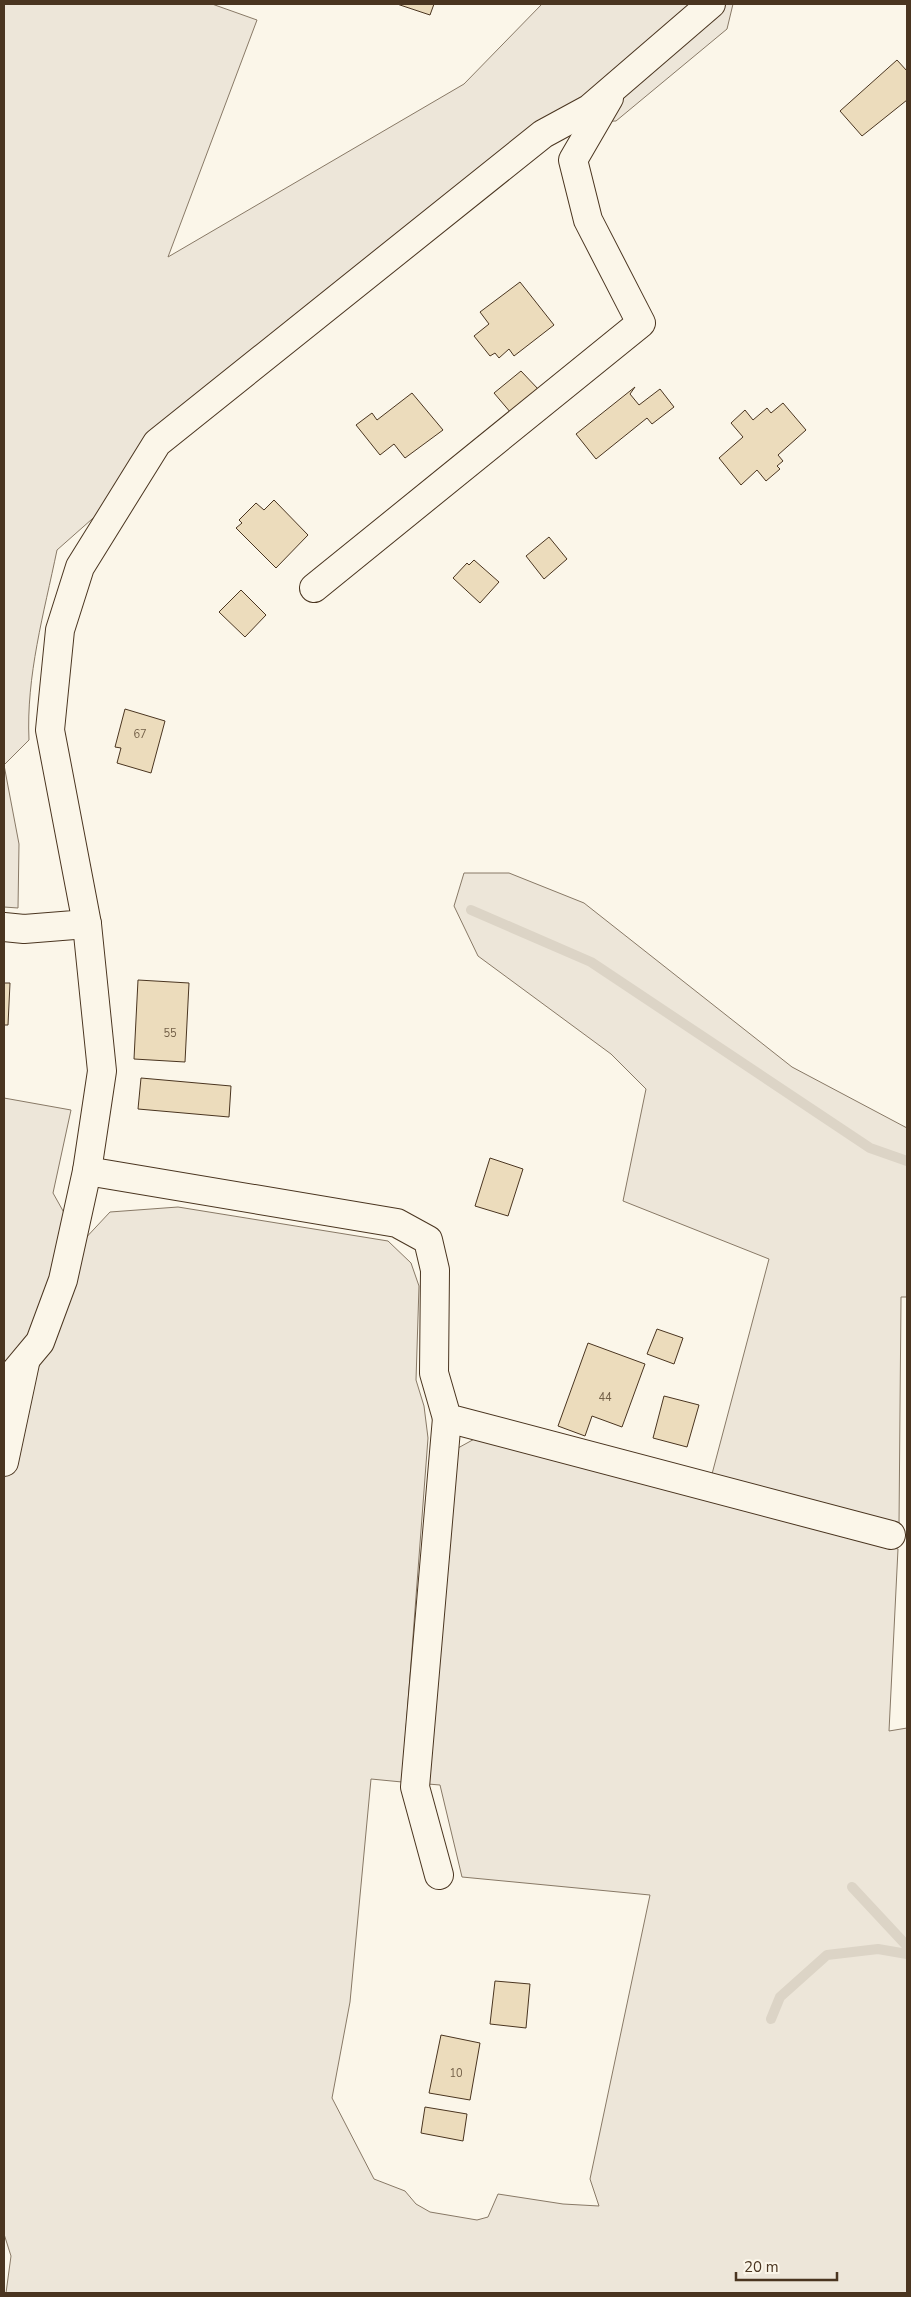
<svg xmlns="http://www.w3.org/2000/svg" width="911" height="2297" font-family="'Nunito Sans',sans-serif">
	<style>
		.green { fill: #ede6d9; stroke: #887966 }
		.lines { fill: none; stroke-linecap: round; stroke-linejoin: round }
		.stream { stroke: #dcd4c6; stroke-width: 10 }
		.building { fill: #ecdcbc; stroke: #4a3520 }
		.minor-casing { stroke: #4a3520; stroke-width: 30 }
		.minor { stroke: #fbf6e9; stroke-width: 28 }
		.labels { text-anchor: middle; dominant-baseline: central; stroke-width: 4; stroke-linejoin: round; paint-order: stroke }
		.number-label { font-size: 11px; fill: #725f47 }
	</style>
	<rect width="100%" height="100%" fill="#fbf6e9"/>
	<g class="green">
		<path d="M4 4H212L257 20 168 257 464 84 542 4H733L727 29 616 121 540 123 57 550C44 613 26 676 29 740L4 765 19 844 18 908 4 907Z"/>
		<path d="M464 873H509L584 903 792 1067 907 1128V1297H901L899 1525 712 1474 769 1259 623 1201 646 1089 611 1054 478 956 454 906Z"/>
		<path d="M4 1098 71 1110 53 1193 81 1243 110 1212 178 1207 388 1241 411 1263 419 1286 416 1380 424 1406 428 1438 402 1782 371 1779 350 2002 332 2098 374 2179 405 2191 416 2204 430 2212 477 2220 488 2217 498 2194 563 2204 599 2206 590 2179 650 1895 462 1877 440 1785 428 1784 458 1448 478 1437 898 1549 889 1731 907 1728V2293H6L11 2256 4 2234Z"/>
	</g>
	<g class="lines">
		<g class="stream">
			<path d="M471 910 591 962 870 1148 907 1161"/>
			<path d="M852 1887 907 1946"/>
			<path d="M771 2019 780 1997 827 1955 878 1949 907 1954"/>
		</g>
	</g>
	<g class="building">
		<path d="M397 4H434L430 15Z"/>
		<path d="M897 60 907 71V100L862 136 840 111Z"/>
		<path d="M520 282 554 325 514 356 509 349 499 358 495 353 490 356 474 336 489 324 480 312Z"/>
		<path d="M521 371 539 390 511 413 494 393Z"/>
		<path d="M635 387 630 394 639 405 660 389 674 407 652 424 647 418 596 459 576 434Z"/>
		<path d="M412 393 443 430 405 458 394 444 380 455 356 425 372 413 377 420Z"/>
		<path d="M783 403 806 430 778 455 783 461 777 466 780 469 766 481 757 470 741 485 719 458 743 437 731 423 745 410 753 420 767 408 771 413Z"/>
		<path d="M274 500 308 535 276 568 236 528 242 523 239 520 256 503 264 510Z"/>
		<path d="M549 537 567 559 544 579 526 556Z"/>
		<path d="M474 560 499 582 480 603 453 578 467 563 469 565Z"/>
		<path d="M241 590 266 615 245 637 219 612Z"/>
		<path d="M125 709 165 721 151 773 117 763 121 748 115 747Z"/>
		<path d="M138 980 189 983 185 1062 134 1059Z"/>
		<path d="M4 983H10L8 1025H4Z"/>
		<path d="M141 1078 231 1086 229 1117 138 1109Z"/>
		<path d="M490 1158 523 1169 508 1216 475 1206Z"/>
		<path d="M657 1329 683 1338 674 1364 647 1354Z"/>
		<path d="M588 1343 645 1364 622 1427 592 1416 585 1436 558 1426Z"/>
		<path d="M664 1396 699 1405 687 1447 653 1438Z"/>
		<path d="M495 1981 530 1984 526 2028 490 2024Z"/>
		<path d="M441 2035 480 2043 470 2100 429 2093Z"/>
		<path d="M425 2107 467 2114 463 2141 421 2133Z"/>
	</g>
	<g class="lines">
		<defs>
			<g id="minor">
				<path d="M314 588 641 323 588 220 573 160 609 98"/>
				<path d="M4 927 24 929 87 924 50 730 60 630 80 567 157 443 543 134 589 109 711 4"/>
				<path d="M87 1171 397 1223 428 1240 435 1270 434 1373 447 1418 891 1535"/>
				<path d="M4 1385 40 1342 63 1280 87 1171 102 1071 87 924"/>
				<path d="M4 1462 25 1363"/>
				<path d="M439 1875 415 1787 447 1418"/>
			</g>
		</defs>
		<use href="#minor" class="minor-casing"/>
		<use href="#minor" class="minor"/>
	</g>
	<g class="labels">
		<g class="number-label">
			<text x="140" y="734">67</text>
			<text x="170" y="1033">55</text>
			<text x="605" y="1397">44</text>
			<text x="456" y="2073">10</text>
		</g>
	</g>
	<rect width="911" height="2297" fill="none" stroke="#4a3520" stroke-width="10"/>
	<path d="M736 2272v8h101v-8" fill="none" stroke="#4a3520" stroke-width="2.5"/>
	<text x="744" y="2272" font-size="15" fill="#4a3520" stroke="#fbf6e9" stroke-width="4" paint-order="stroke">20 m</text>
</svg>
